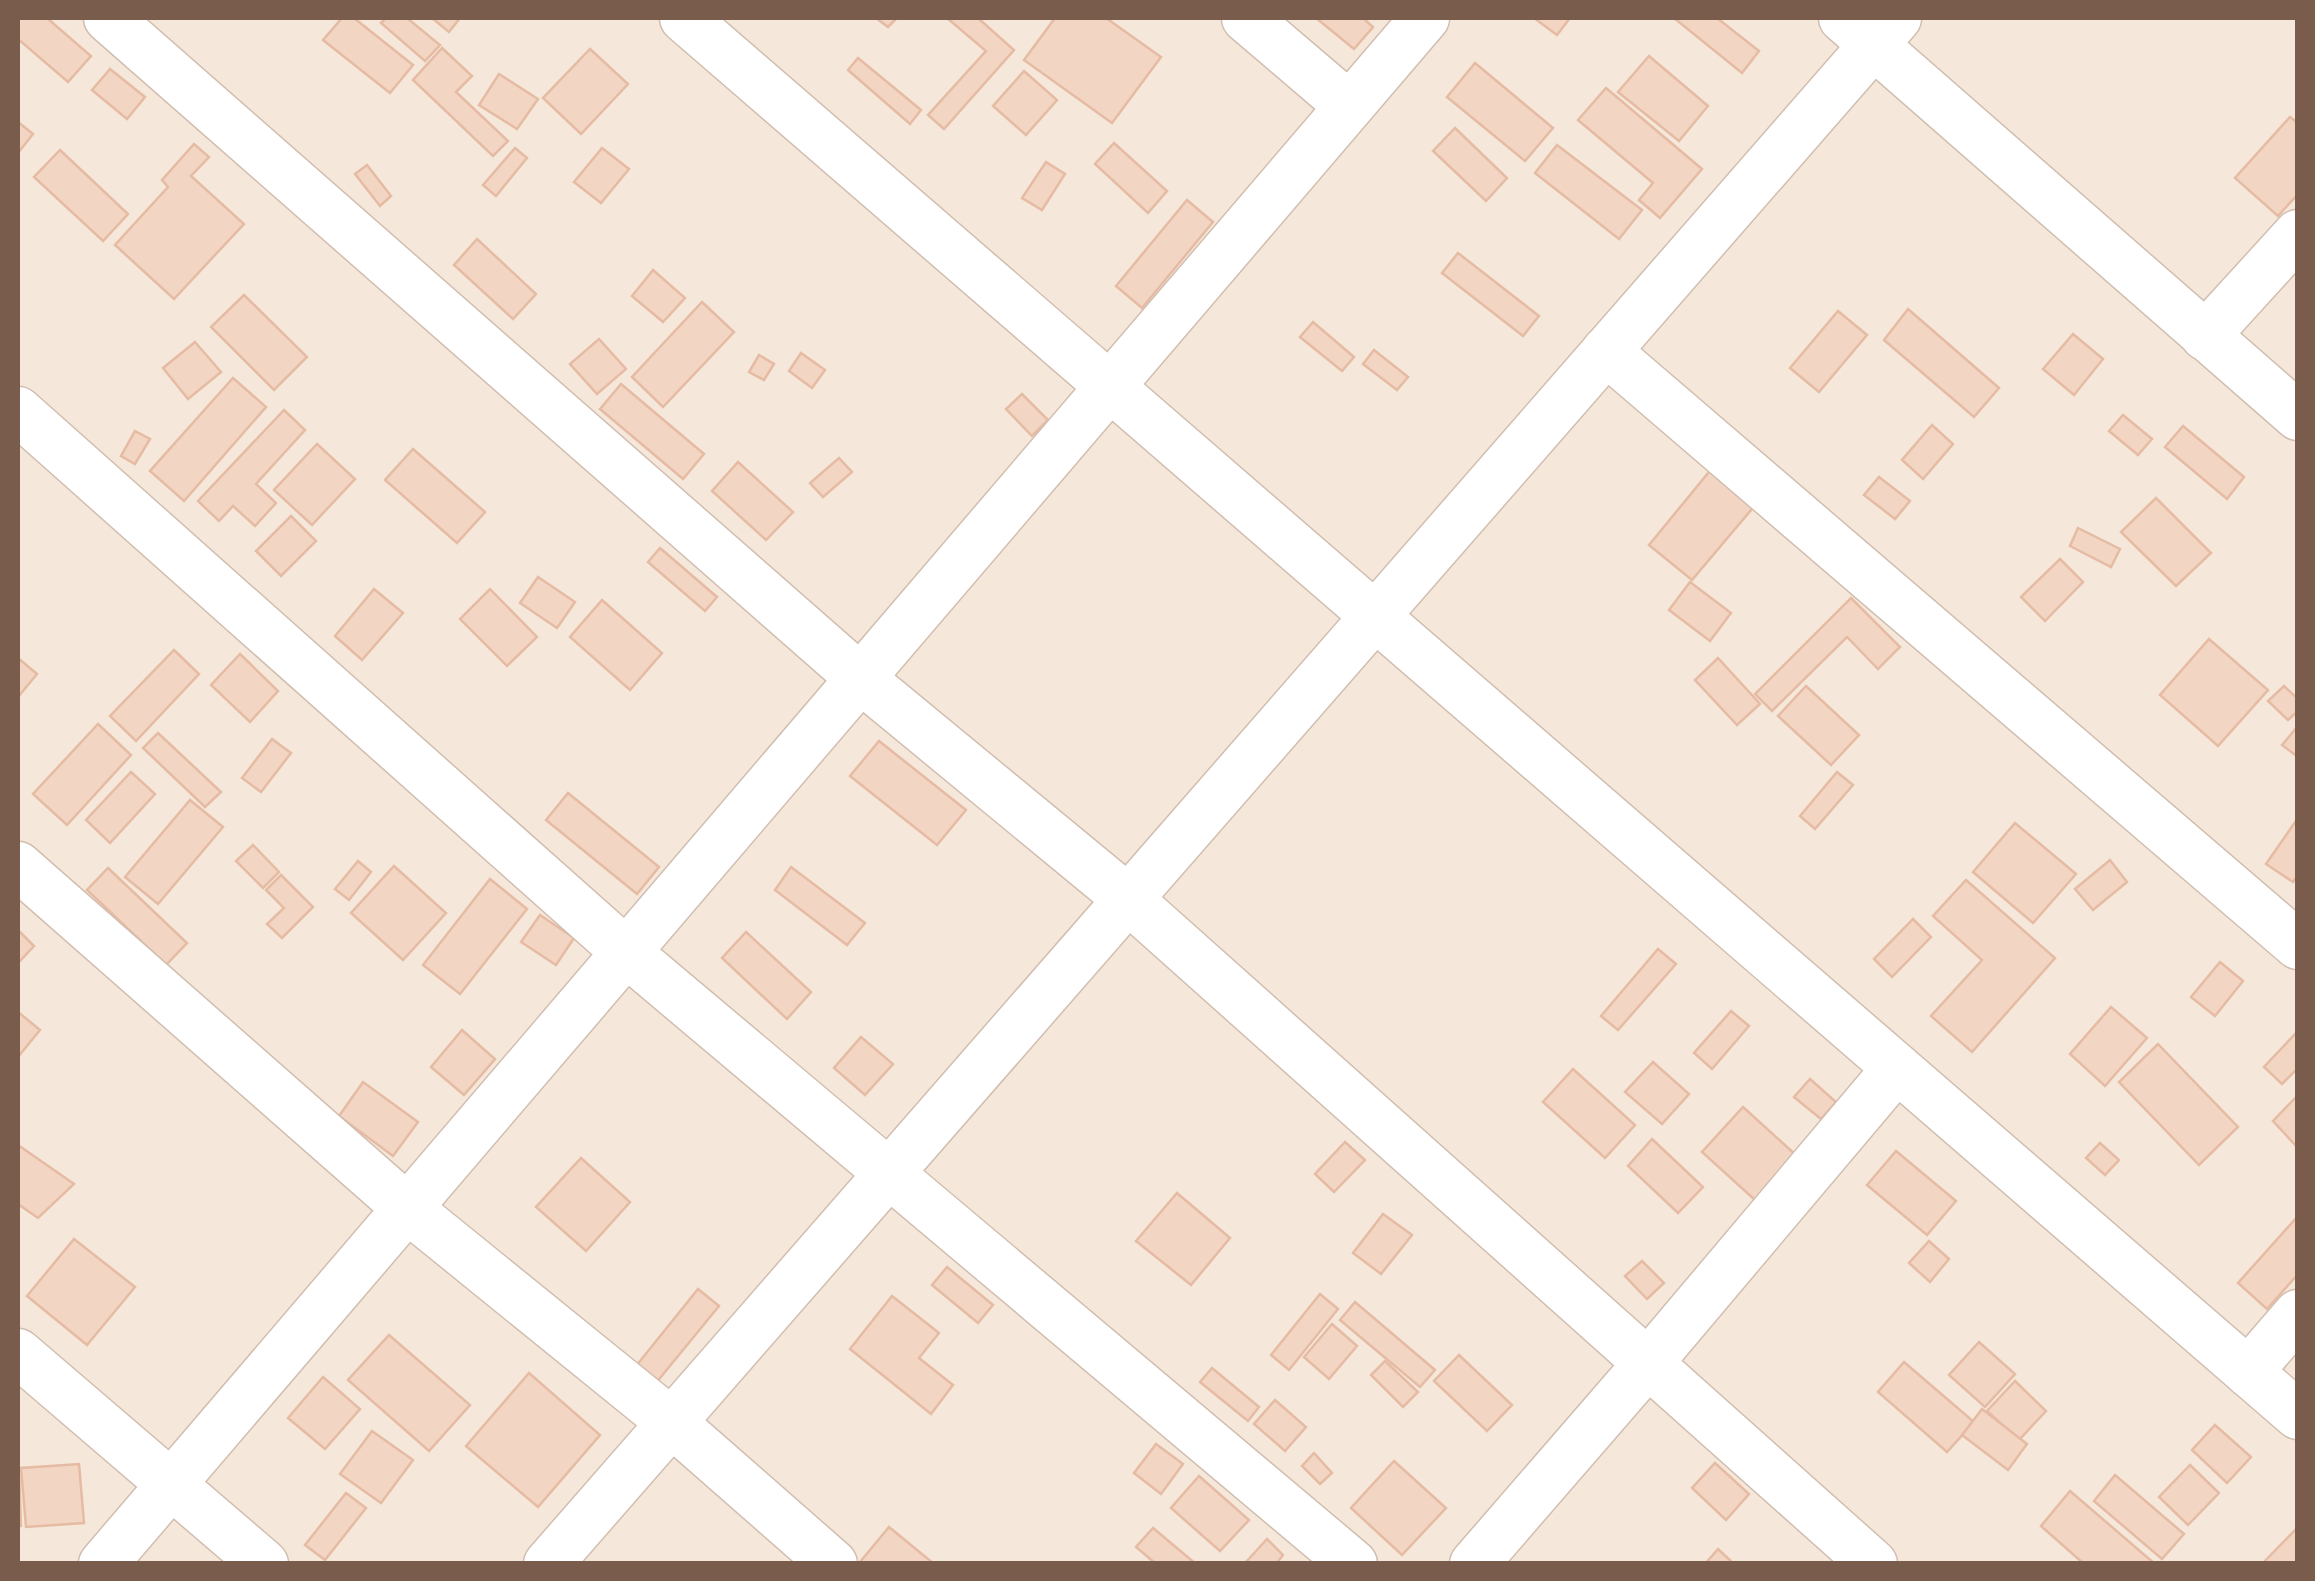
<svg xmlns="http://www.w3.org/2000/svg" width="2315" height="1581" font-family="Commissioner,sans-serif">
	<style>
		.residential { fill: #f5e8da }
		.building { fill: #f3d5c3; stroke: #e6bba3; stroke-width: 2.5 }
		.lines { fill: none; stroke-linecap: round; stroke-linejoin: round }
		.street-casing { stroke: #d1beb0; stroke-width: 51 }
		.street { stroke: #fff; stroke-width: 48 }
	</style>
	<rect width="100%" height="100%" fill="#fdf6ec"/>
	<rect class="residential" x="18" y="18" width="2279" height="1545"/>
	<g class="building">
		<path d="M18 18H47L91 56 68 82 18 39Z"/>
		<path d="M342 18H354L413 65 390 93 323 40Z"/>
		<path d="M386 18H407L440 45 425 61 381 23Z"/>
		<path d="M432 18H460L449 32Z"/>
		<path d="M876 18H897L888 27Z"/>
		<path d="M947 18H978L1014 50 944 129 928 115 986 51Z"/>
		<path d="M1055 18H1106L1161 57 1112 123 1024 60Z"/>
		<path d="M1316 18H1363L1373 27 1354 49Z"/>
		<path d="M1534 18H1570L1557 35Z"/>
		<path d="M1674 18H1717L1759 51 1742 73Z"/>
		<path d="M442 48 472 76 456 92 508 141 493 156 413 80Z"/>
		<path d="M590 49 628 84 581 134 543 98Z"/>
		<path d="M1649 56 1708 106 1679 141 1618 92Z"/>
		<path d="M858 58 921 110 910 124 848 70Z"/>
		<path d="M1475 63 1553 128 1525 161 1447 97Z"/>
		<path d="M110 69 145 97 127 119 92 90Z"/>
		<path d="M1024 71 1057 100 1026 135 993 106Z"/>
		<path d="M499 74 538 99 517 129 479 105Z"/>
		<path d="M1606 88 1702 169 1660 218 1639 200 1653 183 1578 120Z"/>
		<path d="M2290 117 2298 123V194L2278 216 2235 178Z"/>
		<path d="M18 122 33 134 18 153Z"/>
		<path d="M1455 128 1507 178 1486 201 1433 151Z"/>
		<path d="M1114 143 1167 191 1148 213 1095 164Z"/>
		<path d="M194 144 209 157 191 176 244 224 174 299 115 245 168 187 162 180Z"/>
		<path d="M1557 145 1642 210 1619 239 1535 173Z"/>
		<path d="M515 148 527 158 496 196 483 185Z"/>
		<path d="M602 148 629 169 601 203 574 182Z"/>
		<path d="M60 150 128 214 103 241 34 177Z"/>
		<path d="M1046 162 1065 174 1042 210 1022 198Z"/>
		<path d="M367 165 391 196 380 206 355 174Z"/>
		<path d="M1187 200 1213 222 1142 308 1116 286Z"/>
		<path d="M477 239 536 294 513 319 454 265Z"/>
		<path d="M1458 253 1539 316 1523 336 1442 273Z"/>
		<path d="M653 270 685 298 663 322 632 296Z"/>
		<path d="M244 295 307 357 274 390 211 327Z"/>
		<path d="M702 302 734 332 663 407 632 377Z"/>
		<path d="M1908 309 1999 388 1974 417 1884 340Z"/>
		<path d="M1838 311 1867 335 1819 392 1790 368Z"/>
		<path d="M1313 322 1354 357 1342 371 1300 337Z"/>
		<path d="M2073 334 2103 359 2074 395 2043 369Z"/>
		<path d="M599 339 626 369 597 394 570 364Z"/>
		<path d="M195 342 221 372 188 399 163 368Z"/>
		<path d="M1374 350 1408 377 1397 390 1363 364Z"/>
		<path d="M801 353 825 370 812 388 789 371Z"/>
		<path d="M759 355 774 364 764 380 749 372Z"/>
		<path d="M233 378 266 407 184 501 150 471Z"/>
		<path d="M621 384 704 454 683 479 600 409Z"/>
		<path d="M1022 394 1048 420 1032 436 1006 409Z"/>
		<path d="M284 410 305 430 256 484 276 503 255 526 233 506 219 521 198 501Z"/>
		<path d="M2123 415 2152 439 2138 455 2109 431Z"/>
		<path d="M1932 425 1953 444 1923 479 1902 460Z"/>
		<path d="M2183 426 2244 477 2227 499 2165 447Z"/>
		<path d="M135 431 150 439 135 464 121 456Z"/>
		<path d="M317 444 355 479 312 525 274 490Z"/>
		<path d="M413 449 485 512 457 543 385 480Z"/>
		<path d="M839 458 852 472 823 497 810 483Z"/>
		<path d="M738 462 793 512 766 540 712 491Z"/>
		<path d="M1713 467 1757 503 1692 580 1649 545Z"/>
		<path d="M1879 477 1910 501 1895 519 1864 495Z"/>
		<path d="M2156 498 2211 553 2176 586 2121 532Z"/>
		<path d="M291 516 316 541 281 576 256 551Z"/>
		<path d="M2078 528 2120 549 2111 567 2070 546Z"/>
		<path d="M660 548 717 597 705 611 648 562Z"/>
		<path d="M2060 559 2083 582 2045 621 2021 597Z"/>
		<path d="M538 577 575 602 557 628 520 603Z"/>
		<path d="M1690 582 1731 613 1710 641 1669 610Z"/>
		<path d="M374 589 403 613 362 660 335 636Z"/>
		<path d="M490 589 537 637 507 666 460 619Z"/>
		<path d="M1851 598 1900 647 1878 669 1847 637 1772 711 1755 694Z"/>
		<path d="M602 600 662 653 630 690 570 637Z"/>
		<path d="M2209 639 2268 690 2218 746 2160 695Z"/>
		<path d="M174 650 199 674 136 741 110 716Z"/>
		<path d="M240 654 278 691 250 722 211 685Z"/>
		<path d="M18 658 37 674 18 697Z"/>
		<path d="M1718 658 1760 704 1737 725 1695 680Z"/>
		<path d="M1806 686 1859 735 1831 765 1778 716Z"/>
		<path d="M2284 686 2298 699V711L2288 720 2268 701Z"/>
		<path d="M98 724 131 755 67 825 33 794Z"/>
		<path d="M2298 726V757L2282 745Z"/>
		<path d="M158 733 221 792 205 807 143 748Z"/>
		<path d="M272 739 291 753 261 792 242 778Z"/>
		<path d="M879 741 966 810 937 845 850 776Z"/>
		<path d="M131 772 155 794 110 843 86 820Z"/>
		<path d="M1837 772 1853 785 1815 829 1800 816Z"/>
		<path d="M568 793 659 867 637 894 546 820Z"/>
		<path d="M190 800 223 827 158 904 125 877Z"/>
		<path d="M2298 818V875L2293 882 2266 864Z"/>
		<path d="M2015 823 2076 874 2033 923 1973 872Z"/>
		<path d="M253 845 279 872 263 888 236 861Z"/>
		<path d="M2110 860 2127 882 2093 910 2075 889Z"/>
		<path d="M358 861 371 872 349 900 335 889Z"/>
		<path d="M394 866 446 913 403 960 351 913Z"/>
		<path d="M791 867 865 923 847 945 775 890Z"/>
		<path d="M108 868 187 943 166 965 87 890Z"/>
		<path d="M281 875 313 907 282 938 267 924 284 908 266 890Z"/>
		<path d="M490 879 527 909 460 994 423 965Z"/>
		<path d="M1966 880 2055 958 1972 1052 1931 1016 1982 960 1933 916Z"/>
		<path d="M540 915 574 938 556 965 521 942Z"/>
		<path d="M1913 919 1931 937 1892 977 1874 959Z"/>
		<path d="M18 930 34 946 18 963Z"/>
		<path d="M746 932 811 992 787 1019 722 958Z"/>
		<path d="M1658 949 1676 964 1618 1030 1601 1016Z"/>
		<path d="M2220 962 2243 981 2215 1016 2191 997Z"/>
		<path d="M2111 1007 2147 1038 2105 1086 2070 1054Z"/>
		<path d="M1731 1011 1749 1026 1712 1069 1694 1053Z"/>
		<path d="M18 1012 40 1030 18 1057Z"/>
		<path d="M462 1030 495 1059 464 1095 431 1067Z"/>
		<path d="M2296 1033 2298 1068 2282 1084 2264 1067Z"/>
		<path d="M861 1037 893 1064 865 1095 834 1068Z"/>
		<path d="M2158 1044 2238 1127 2199 1165 2119 1082Z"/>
		<path d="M1653 1062 1689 1094 1662 1124 1625 1092Z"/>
		<path d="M1573 1069 1635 1125 1605 1158 1543 1102Z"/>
		<path d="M1810 1079 1836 1102 1821 1119 1794 1097Z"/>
		<path d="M363 1082 418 1122 393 1156 339 1116Z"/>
		<path d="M2298 1095V1148L2273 1121Z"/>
		<path d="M1743 1107 1797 1156 1756 1201 1702 1152Z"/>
		<path d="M1652 1139 1703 1187 1678 1213 1628 1166Z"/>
		<path d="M1345 1142 1365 1160 1334 1192 1315 1174Z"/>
		<path d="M2100 1143 2119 1160 2105 1175 2086 1158Z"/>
		<path d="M18 1145 74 1184 38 1218 18 1204Z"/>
		<path d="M1896 1151 1956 1201 1927 1235 1867 1185Z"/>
		<path d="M581 1158 630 1202 586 1251 536 1207Z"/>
		<path d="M1177 1193 1230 1238 1191 1285 1136 1241Z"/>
		<path d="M1383 1214 1412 1235 1381 1274 1353 1253Z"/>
		<path d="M2298 1216V1274L2267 1309 2238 1283Z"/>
		<path d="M74 1239 135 1287 87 1345 27 1296Z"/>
		<path d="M1929 1241 1949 1259 1930 1282 1909 1263Z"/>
		<path d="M1642 1261 1664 1283 1647 1299 1625 1276Z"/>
		<path d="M947 1267 993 1305 978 1323 932 1285Z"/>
		<path d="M698 1289 719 1306 656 1383 636 1366Z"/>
		<path d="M1320 1294 1338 1309 1289 1370 1271 1355Z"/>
		<path d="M892 1296 939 1333 919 1358 953 1385 931 1414 850 1349Z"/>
		<path d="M1355 1302 1435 1370 1420 1387 1340 1320Z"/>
		<path d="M1332 1324 1357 1346 1329 1379 1304 1357Z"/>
		<path d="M389 1335 470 1405 429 1451 348 1380Z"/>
		<path d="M1979 1342 2015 1374 1985 1407 1949 1375Z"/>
		<path d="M1459 1355 1512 1405 1487 1431 1434 1381Z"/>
		<path d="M1385 1361 1418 1392 1403 1407 1371 1375Z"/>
		<path d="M1904 1362 1974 1422 1947 1452 1878 1392Z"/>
		<path d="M1212 1368 1259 1407 1248 1421 1200 1382Z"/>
		<path d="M529 1373 600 1435 538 1507 466 1446Z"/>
		<path d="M323 1377 360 1409 325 1449 288 1418Z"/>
		<path d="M2015 1381 2046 1411 2019 1440 1987 1411Z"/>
		<path d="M1275 1400 1306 1427 1285 1451 1254 1424Z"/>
		<path d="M1982 1409 2027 1444 2008 1470 1962 1435Z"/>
		<path d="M2215 1425 2251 1457 2227 1483 2192 1450Z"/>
		<path d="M372 1431 413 1460 381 1503 340 1474Z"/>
		<path d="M1156 1444 1183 1464 1161 1494 1134 1473Z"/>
		<path d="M1314 1453 1332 1473 1320 1484 1302 1466Z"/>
		<path d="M1394 1461 1446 1508 1402 1555 1351 1508Z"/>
		<path d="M1715 1463 1749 1494 1726 1520 1692 1488Z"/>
		<path d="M79 1464 84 1523 26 1527 21 1468Z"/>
		<path d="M2190 1465 2219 1493 2188 1525 2159 1497Z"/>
		<path d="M19 1471 21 1526H18V1471Z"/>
		<path d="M2115 1475 2184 1534 2162 1559 2094 1501Z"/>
		<path d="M1199 1476 1249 1520 1220 1551 1171 1508Z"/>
		<path d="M2070 1491 2155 1564H2084L2041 1526Z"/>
		<path d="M346 1493 366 1508 325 1560 305 1545Z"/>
		<path d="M889 1527 934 1564 860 1562Z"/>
		<path d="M2298 1527V1564H2262Z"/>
		<path d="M1153 1528 1196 1564H1156L1136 1547Z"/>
		<path d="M1267 1539 1283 1555 1276 1564H1250L1247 1561Z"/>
		<path d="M1718 1549 1734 1564H1705Z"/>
	</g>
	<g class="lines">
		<defs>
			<g id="street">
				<path d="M108 18 860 678 1128 899 1873 1564"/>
				<path d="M684 18 2298 1415"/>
				<path d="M1246 18 1349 106"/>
				<path d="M1843 18 2298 416"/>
				<path d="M2205 336 2298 234"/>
				<path d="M1606 351 2298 945"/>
				<path d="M18 411 626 952 1353 1564"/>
				<path d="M18 866 407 1208 671 1422 833 1564"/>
				<path d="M18 1353 264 1564"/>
				<path d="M2248 1372 2298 1314"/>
				<path d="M103 1564 1425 18"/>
				<path d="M548 1564 1897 18"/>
				<path d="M1474 1564 1649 1362 1897 1068"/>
			</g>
		</defs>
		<use href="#street" class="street-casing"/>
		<use href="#street" class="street"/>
	</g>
	<rect width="2315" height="1581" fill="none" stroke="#7a5c4d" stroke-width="40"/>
</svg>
